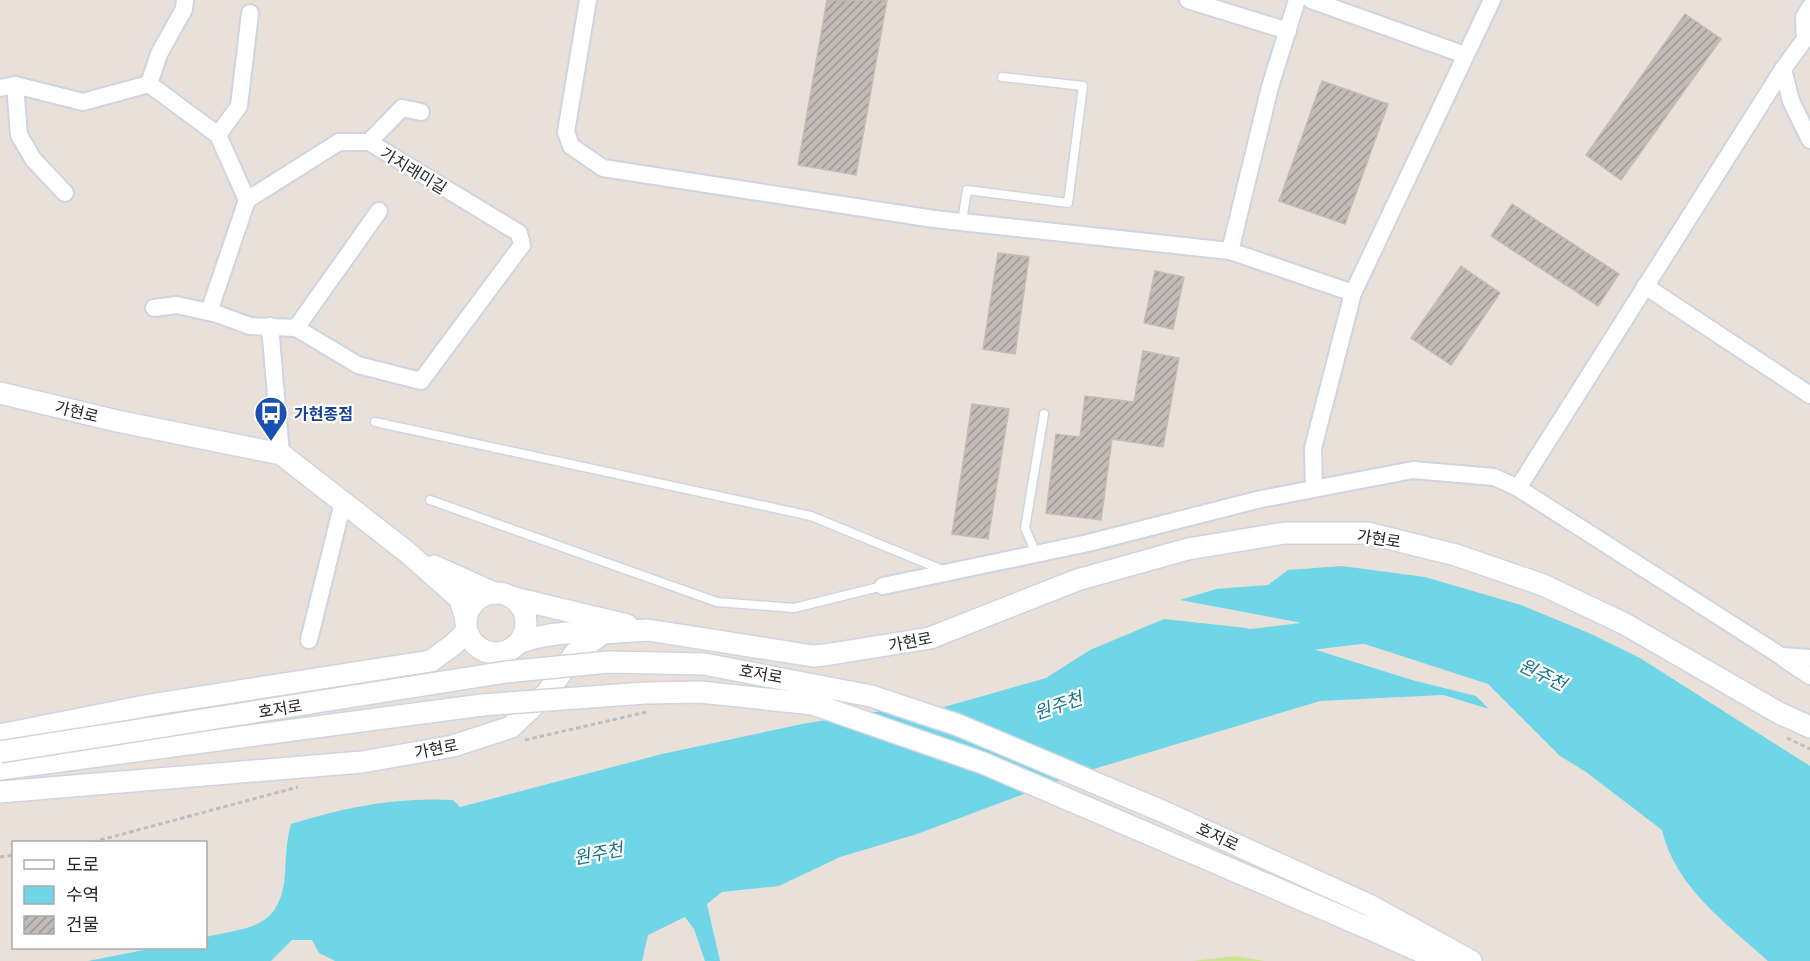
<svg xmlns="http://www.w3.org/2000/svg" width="1810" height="961" font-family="Lato,'Noto Sans KR',sans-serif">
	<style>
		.pitch { fill: #cce593 }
		.water { fill: #6fd6e8 }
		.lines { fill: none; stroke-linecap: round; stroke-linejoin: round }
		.river { stroke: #6fd6e8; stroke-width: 28 }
		.building { fill: url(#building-hatch); stroke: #c4bcb3; stroke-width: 1.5 }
		.service-casing { stroke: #ced4e0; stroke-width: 11 }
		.minor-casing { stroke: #ced4e0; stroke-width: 20 }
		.tertiary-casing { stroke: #ced4e0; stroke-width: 24 }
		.path { stroke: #bebebe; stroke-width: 3; stroke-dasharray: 4.5 3; stroke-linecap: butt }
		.service { stroke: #fff; stroke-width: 8 }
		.minor { stroke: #fff; stroke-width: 16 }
		.tertiary { stroke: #fff; stroke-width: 21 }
		.tertiary-bridge-casing { stroke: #ced4e0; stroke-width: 24; stroke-linecap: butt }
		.tertiary-bridge { stroke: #fff; stroke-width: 21 }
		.labels { text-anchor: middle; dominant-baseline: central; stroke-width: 4.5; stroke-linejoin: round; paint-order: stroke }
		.street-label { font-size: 16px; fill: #272727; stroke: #fff }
		.transit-label { font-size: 16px; font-weight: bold; fill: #164399; stroke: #fff; text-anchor: start }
		.water-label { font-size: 18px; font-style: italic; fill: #13738f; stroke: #fff }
	</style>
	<defs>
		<pattern id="building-hatch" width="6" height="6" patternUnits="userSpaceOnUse" patternTransform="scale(1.5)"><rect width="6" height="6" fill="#c1bab6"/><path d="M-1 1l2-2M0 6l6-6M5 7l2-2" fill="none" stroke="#9d9794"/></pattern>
	</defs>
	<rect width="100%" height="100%" fill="#e9e0d9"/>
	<path class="pitch" d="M1234 956 1265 961H1193Z"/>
	<g class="water">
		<path d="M1342 566 1425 577 1521 605 1589 633 1640 658 1810 766V961H1768C1727 924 1675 887 1662 830L1586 772 1560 756 1488 684 1297 622 1180 600 1216 589 1268 585 1288 570Z"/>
		<path d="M1164 619 1246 628 1412 680 1476 696 1489 709 1443 695 1320 701 1077 774 917 834 840 857 779 886 722 892 707 904 720 961H705L694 929 685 917 648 935 642 961H335L319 953 312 940H292L271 961H88L154 948H206V937C250 927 280 929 285 875 286 857 286 842 291 824 344 807 398 797 453 800L460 807 662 754 802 724 893 709 905 718 1046 678 1090 650Z"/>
	</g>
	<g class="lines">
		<path class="river" d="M1244 644 1368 629"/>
	</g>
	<g class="building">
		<path d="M827 0H887L856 175 798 165Z"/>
		<path d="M1685 14 1721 39 1621 180 1586 155Z"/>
		<path d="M1322 81 1388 104 1345 224 1279 201Z"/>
		<path d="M1512 204 1619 274 1598 306 1491 236Z"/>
		<path d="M998 253 1029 257 1015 354 983 349Z"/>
		<path d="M1461 266 1500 293 1451 365 1411 338Z"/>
		<path d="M1155 271 1184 277 1173 329 1144 323Z"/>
		<path d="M1143 351 1179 358 1163 447 1112 439 1101 520 1046 513 1056 434 1080 437 1085 396 1134 402Z"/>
		<path d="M972 404 1009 409 988 539 952 534Z"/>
	</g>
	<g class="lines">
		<defs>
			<g id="service">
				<path d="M962 222 967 190 1068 203 1083 86 1002 77"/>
				<path d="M375 422 811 516 945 571"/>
				<path d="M430 500 717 602 794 608 883 586"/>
				<path d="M1036 553 1025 528 1044 414"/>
			</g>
			<g id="minor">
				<path d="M588 0 566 132 571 146 603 168 934 219 1230 251 1353 293"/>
				<path d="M1188 0 1288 31"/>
				<path d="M1311 0 1465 55"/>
				<path d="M1810 7 1804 17 1805 39 1783 69 1791 101 1810 140"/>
				<path d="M149 84 159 54 184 9 185 0"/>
				<path d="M15 85 19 135 33 159 65 193"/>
				<path d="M0 88 15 85 83 102 149 84 218 135 247 200"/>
				<path d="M218 135 239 106 250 13"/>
				<path d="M369 142 402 108 421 112"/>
				<path d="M1230 251 1270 87 1297 0"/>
				<path d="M1645 286 1810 395"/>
				<path d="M154 308 177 305 217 314 250 326 296 328 358 365 421 381 522 245 519 233 369 142H339L247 200"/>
				<path d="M209 312 247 200"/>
				<path d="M270 326 281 454"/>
				<path d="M296 328 379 211"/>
				<path d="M1314 488 1313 448 1353 293 1492 0"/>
				<path d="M1518 488 1783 69"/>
				<path d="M883 586 1088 543 1261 499 1413 470 1494 477 1518 488 1781 656 1810 658"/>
				<path d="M309 640 343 502"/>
				<path d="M1783 658 1810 676"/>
			</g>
			<g id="tertiary">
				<path d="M0 393 117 421 281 454 407 552 460 599 466 620"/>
				<path d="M434 566 494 593"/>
				<circle cx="496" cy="623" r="30"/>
				<path d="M514 598 627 625"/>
				<path d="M520 642C548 633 574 631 603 633"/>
				<path d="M0 735 150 705 431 661 454 644 467 631"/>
				<path d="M0 769 482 705"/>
				<path d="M0 792 362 762 453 746 511 727 547 693 575 653 603 633 648 630 813 656 825 655 930 638 1077 580 1188 549 1285 533H1367L1456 555 1543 585 1625 624 1779 713 1810 727"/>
				<path d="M1369 905 1471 961"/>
				<path d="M1361 925 1442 961"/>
			</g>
		</defs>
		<use href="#service" class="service-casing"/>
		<use href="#minor" class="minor-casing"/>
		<use href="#tertiary" class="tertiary-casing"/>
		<g class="path">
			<path d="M1787 738 1810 749"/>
			<path d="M525 740 647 712"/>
			<path d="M93 842 298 787"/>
			<path d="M0 857 14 855"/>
		</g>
		<use href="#service" class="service"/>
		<use href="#minor" class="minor"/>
		<use href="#tertiary" class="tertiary"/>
		<defs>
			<g id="tertiary-bridge">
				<path d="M482 705 645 693 700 692 813 704 983 763 1361 925"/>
				<path d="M0 752 506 672 609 662 704 664 871 696 958 725 1164 812 1369 905"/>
			</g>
		</defs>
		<use href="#tertiary-bridge" class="tertiary-bridge-casing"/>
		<use href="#tertiary-bridge" class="tertiary-bridge"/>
	</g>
	<defs>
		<symbol id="bus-pin" viewBox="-11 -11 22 30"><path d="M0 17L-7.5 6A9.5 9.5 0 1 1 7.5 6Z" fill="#1a4fb4" stroke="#fff"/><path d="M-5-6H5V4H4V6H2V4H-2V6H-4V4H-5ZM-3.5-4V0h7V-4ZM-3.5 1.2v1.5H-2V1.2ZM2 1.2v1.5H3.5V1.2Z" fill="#fff"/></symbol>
	</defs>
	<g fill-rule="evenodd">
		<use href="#bus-pin" x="252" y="394" width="38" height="52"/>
	</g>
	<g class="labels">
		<g class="street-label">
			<text transform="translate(414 170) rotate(31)">가치래미길</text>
			<text transform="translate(77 411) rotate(14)">가현로</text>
			<text transform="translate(1379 538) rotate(9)">가현로</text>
			<text transform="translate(910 641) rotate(-11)">가현로</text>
			<text transform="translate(761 673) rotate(10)">호저로</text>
			<text transform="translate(280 708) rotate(-9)">호저로</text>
			<text transform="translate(436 748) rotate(-11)">가현로</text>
			<text transform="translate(1218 836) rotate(25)">호저로</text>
		</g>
		<g class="transit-label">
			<text x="294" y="413">가현종점</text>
		</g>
		<g class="water-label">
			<text transform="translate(1543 674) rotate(26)">원주천</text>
			<text transform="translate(1058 705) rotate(-19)">원주천</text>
			<text transform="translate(598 853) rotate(-11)">원주천</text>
		</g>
	</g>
	<rect x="12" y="841" width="195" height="108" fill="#ffffff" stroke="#a9a9a9" stroke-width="1.5"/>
	<rect x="24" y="860" width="30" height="9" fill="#ffffff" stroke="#a9a9a9" stroke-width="1.5"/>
	<text x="66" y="871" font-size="18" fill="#272727">도로</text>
	<rect x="24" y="886" width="30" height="18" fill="#6fd6e8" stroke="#a9a9a9" stroke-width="1.5"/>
	<text x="66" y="901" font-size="18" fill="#272727">수역</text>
	<rect x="24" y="916" width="30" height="18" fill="url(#building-hatch)" stroke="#a9a9a9" stroke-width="1.5"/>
	<text x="66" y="931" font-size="18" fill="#272727">건물</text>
</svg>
